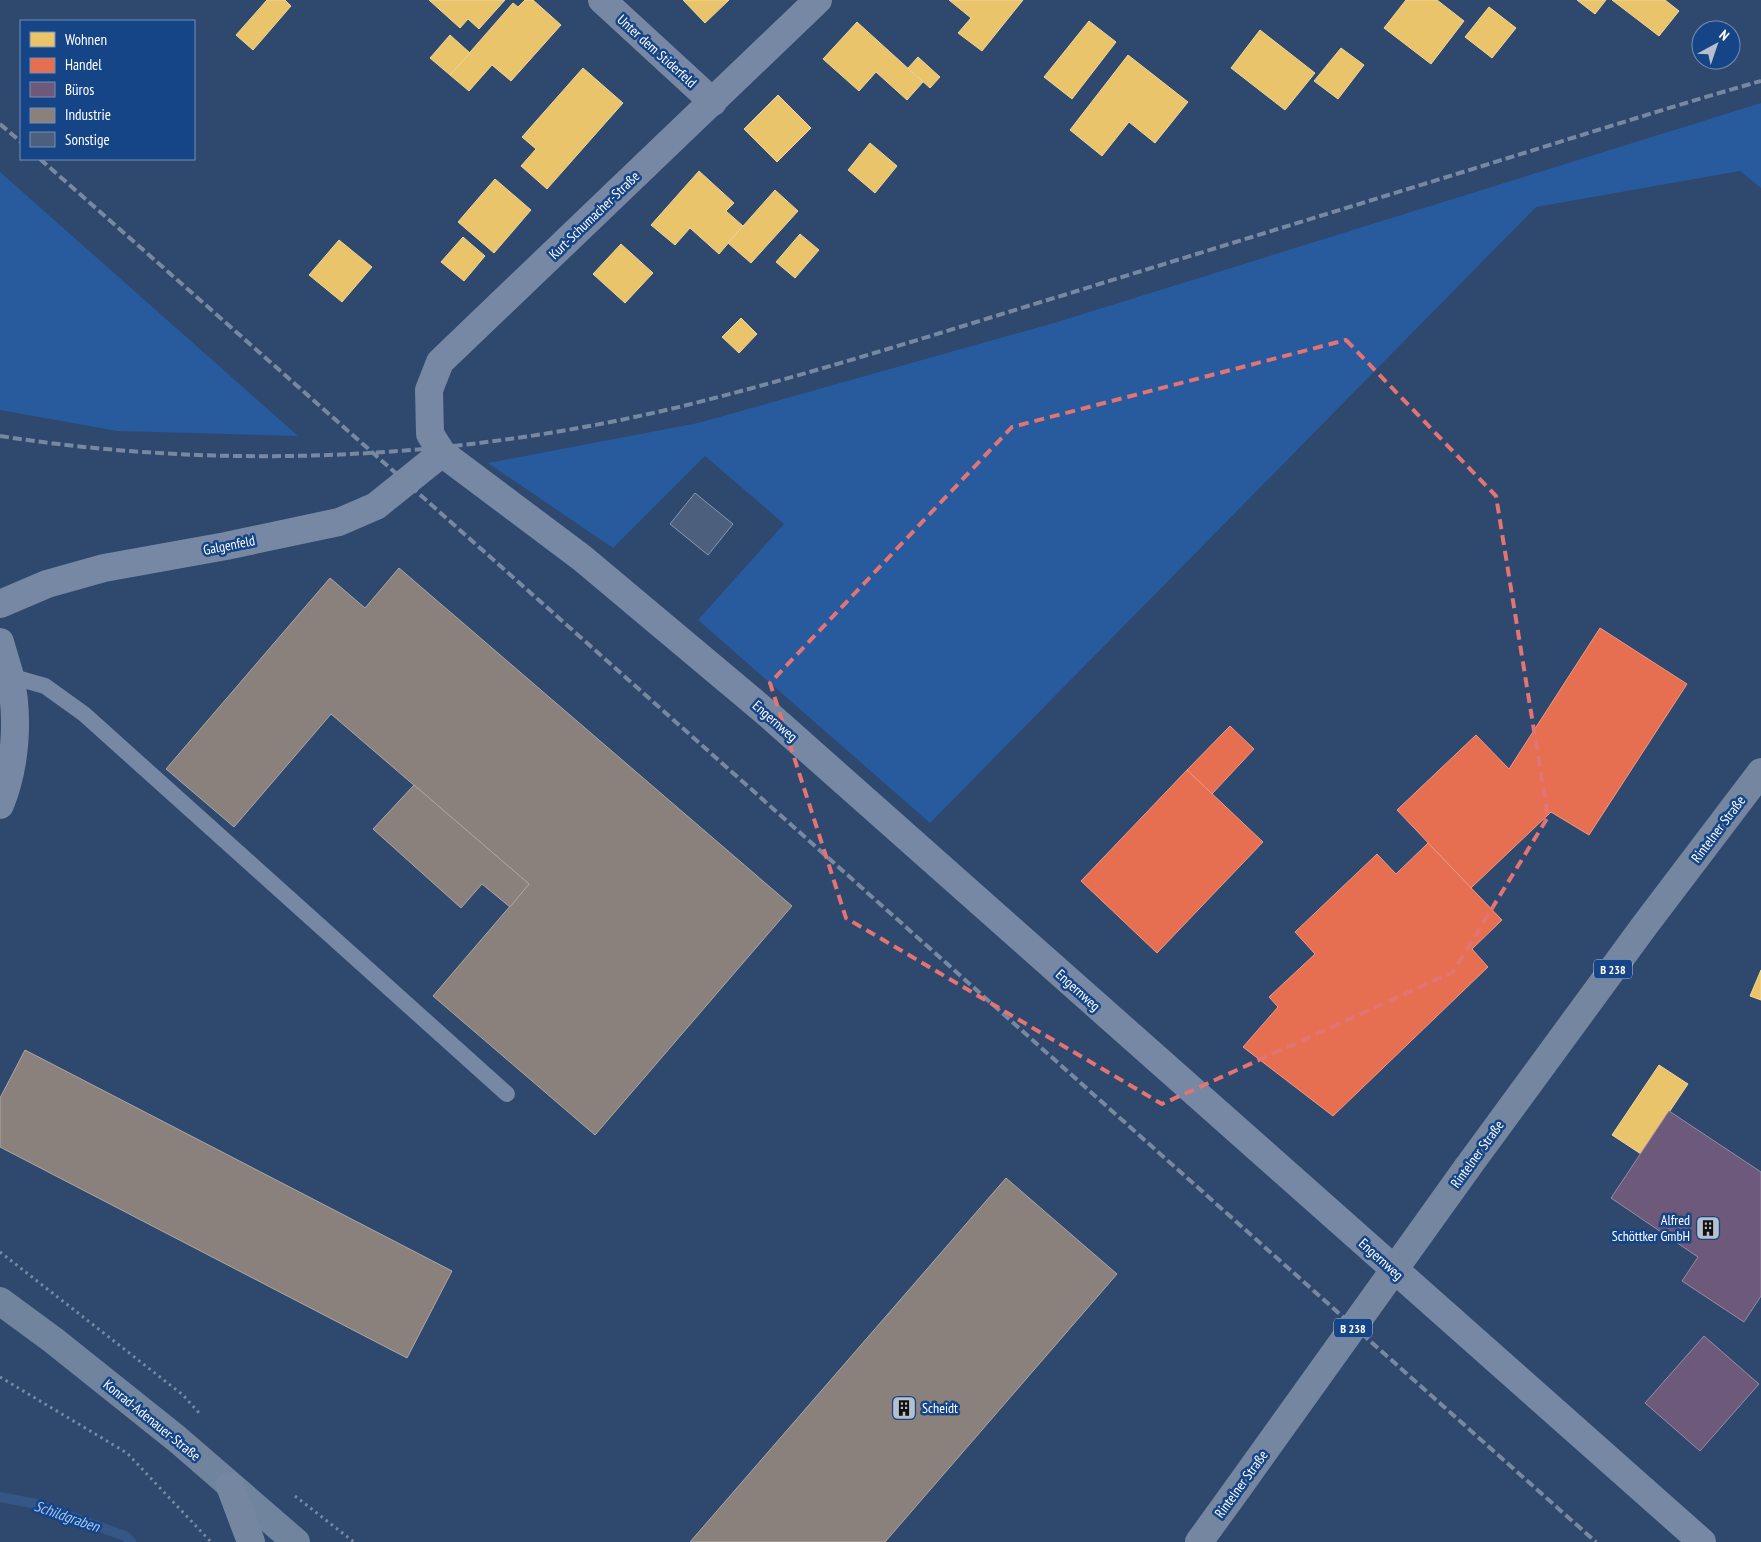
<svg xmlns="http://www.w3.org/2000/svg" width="1761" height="1542" font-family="'PT Sans Narrow',sans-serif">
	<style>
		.green { fill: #285a9e }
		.homes { fill: #e9c46a; stroke: #f0d697 }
		.shops { fill: #e76f51; stroke: #ee9a85 }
		.offices { fill: #6d597a; stroke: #998ba2 }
		.industry { fill: #8a817c; stroke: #ada7a3 }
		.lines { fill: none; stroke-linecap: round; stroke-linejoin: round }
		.stream { stroke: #345787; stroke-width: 10 }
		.building { fill: #4c607e; stroke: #8999b1 }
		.path { stroke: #7688a3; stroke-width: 3; stroke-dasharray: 2.5 4; stroke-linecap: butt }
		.lane { stroke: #7688a3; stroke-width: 16 }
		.street { stroke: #7688a3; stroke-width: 28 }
		.secondary { stroke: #70849e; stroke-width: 28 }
		.primary { stroke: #7586a0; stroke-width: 28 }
		.rail { stroke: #7789a2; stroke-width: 4; stroke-dasharray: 9 4; stroke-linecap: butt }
		.primary-bridge { stroke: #7586a0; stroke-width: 28 }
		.marked { fill: none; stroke: #e47373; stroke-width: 4; stroke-dasharray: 10 6; stroke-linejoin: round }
		.labels { text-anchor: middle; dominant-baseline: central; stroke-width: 5; stroke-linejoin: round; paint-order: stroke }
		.shield { fill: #154487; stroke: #b9c7db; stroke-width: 1 }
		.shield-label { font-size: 12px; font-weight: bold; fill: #fff }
		.street-label { font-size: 14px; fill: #fff; stroke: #154487 }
		.poi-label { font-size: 14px; fill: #fff; stroke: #154487; text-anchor: end }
		.water-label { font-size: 15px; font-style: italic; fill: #a5c8f6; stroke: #154487 }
	</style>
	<rect width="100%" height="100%" fill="#2f486d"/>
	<g class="green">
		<path d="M1761 103V188L1740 171 1536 207 930 823 698 620 784 524 705 456 613 548 488 463 698 423 1054 323Z"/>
		<path d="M0 172 298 436 117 431 0 410Z"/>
	</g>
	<g class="homes">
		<path d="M267 0H285L291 6 253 50 236 35Z"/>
		<path d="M429 0H505L479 29 468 19 460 28Z"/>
		<path d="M525 0H533L561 25 511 81 492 65 469 91 450 75 513 3 518 7Z"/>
		<path d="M683 0H729L705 23Z"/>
		<path d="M949 0H1023L982 51 958 33 971 18Z"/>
		<path d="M1406 0H1437L1464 21 1431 64 1384 28Z"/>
		<path d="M1577 0H1606L1595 14Z"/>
		<path d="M1612 0H1665L1679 11 1659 36Z"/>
		<path d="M1489 7 1516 28 1492 58 1465 37Z"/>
		<path d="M1089 21 1116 42 1072 99 1044 77Z"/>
		<path d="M857 22 923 82 907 100 876 72 859 91 823 59Z"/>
		<path d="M1260 30 1315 73 1285 110 1231 68Z"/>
		<path d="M450 35 470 53 450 75 430 58Z"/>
		<path d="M1341 48 1364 65 1338 99 1314 81Z"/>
		<path d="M1128 55 1188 102 1155 143 1129 122 1102 156 1070 130Z"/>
		<path d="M918 57 940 77 930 88 908 68Z"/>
		<path d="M583 68 623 103 547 189 521 166 536 149 522 137Z"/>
		<path d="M778 95 811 128 777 162 744 129Z"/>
		<path d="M870 143 897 166 875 193 848 170Z"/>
		<path d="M699 171 734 203 726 211 743 226 719 254 690 228 675 245 651 225Z"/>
		<path d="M495 179 531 210 494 253 458 222Z"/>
		<path d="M775 190 798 211 751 263 728 243Z"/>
		<path d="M800 234 819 250 795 278 776 262Z"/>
		<path d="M463 237 485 256 464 281 441 262Z"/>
		<path d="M339 240 372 267 342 302 309 275Z"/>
		<path d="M621 244 653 273 625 303 593 274Z"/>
		<path d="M741 318 757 334 739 353 722 337Z"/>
		<path d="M1761 970V1000L1750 996Z"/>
		<path d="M1659 1065 1688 1084 1641 1154 1612 1135Z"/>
	</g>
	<g class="shops">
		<path d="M1600 628 1687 684 1589 835 1551 812 1471 888 1397 810 1476 735 1509 769Z"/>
		<path d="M1230 726 1254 749 1212 794 1187 770Z"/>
		<path d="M1187 770 1263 842 1157 953 1081 881Z"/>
		<path d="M1428 843 1502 920 1472 949 1488 967 1333 1116 1243 1047 1278 1007 1269 997 1315 954 1295 932 1377 854 1396 874Z"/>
	</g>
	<g class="offices">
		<path d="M1669 1111 1761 1172V1296L1744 1322 1682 1281 1698 1257 1611 1198Z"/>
		<path d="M1704 1336 1759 1384 1700 1451 1645 1403Z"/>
	</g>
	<g class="industry">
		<path d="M399 568 792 906 595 1135 433 996 529 884 331 714 234 827 166 769 330 578 365 608Z"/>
		<path d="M414 785 529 884 510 907 482 884 461 908 373 829Z"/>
		<path d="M25 1050 452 1271 407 1358 0 1147V1098Z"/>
		<path d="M1006 1178 1117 1274 885 1542H690Z"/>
	</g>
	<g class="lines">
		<path class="stream" d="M0 1497 36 1504 125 1536 131 1542"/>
	</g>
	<path class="building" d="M695 493 733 524 708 555 670 524Z"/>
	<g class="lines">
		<g class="path">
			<path d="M0 1252 183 1395 200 1414"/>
			<path d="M0 1377 127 1453 211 1542"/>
			<path d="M295 1496 354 1542"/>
		</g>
		<path class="lane" d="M10 676 45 686 84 714 507 1094"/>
		<g class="street">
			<path d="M602 0 713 102"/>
			<path d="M818 0 440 362 429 390 430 434 442 453 582 558 768 714 1702 1542"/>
			<path d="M0 604 47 584 104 568 226 546 339 522 376 506 442 453"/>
			<path d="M0 642C3 653 7 665 10 676 19 717 16 766 0 805"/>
		</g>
		<path class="secondary" d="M0 1301 53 1340 177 1439 296 1542"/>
		<g class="primary">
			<path d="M1467 1168 1645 925 1761 772"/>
			<path d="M230 1486 251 1542"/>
			<path d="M1199 1542 1238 1488"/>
		</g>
		<g class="rail">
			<path d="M0 124 21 142"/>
			<path d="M40 159C561 617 1077 1081 1596 1542"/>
			<path d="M0 436C225 471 457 460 679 407 809 375 936 334 1064 295 1212 249 1360 204 1508 158 1592 132 1676 105 1761 81"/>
		</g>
		<path class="primary-bridge" d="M1238 1488 1467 1168"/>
	</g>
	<path class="marked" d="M1346 340 1496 496 1548 817 1453 972 1162 1104 846 918 770 683 1012 427Z"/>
	<defs>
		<symbol id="building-square" viewBox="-11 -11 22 22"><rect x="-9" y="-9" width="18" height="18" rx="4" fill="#b6bfcc" stroke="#154487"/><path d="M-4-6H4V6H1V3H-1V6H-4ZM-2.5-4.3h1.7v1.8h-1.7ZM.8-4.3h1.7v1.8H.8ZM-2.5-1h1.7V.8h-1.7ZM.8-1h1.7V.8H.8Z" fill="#111"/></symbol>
	</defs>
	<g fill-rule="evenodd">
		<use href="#building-square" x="1694" y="1214" width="28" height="28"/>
		<use href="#building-square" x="890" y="1394" width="28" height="28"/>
	</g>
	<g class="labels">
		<g class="shield">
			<rect x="1594" y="959.5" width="38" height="19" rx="4"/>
			<rect x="1334" y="1318.5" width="38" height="19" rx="4"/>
		</g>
		<g class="shield-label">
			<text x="1613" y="969">B 238</text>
			<text x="1353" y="1328">B 238</text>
		</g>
		<g class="street-label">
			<text transform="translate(657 51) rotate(42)">Unter dem Stiderfeld</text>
			<text transform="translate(594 215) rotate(-44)">Kurt-Schumacher-Straße</text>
			<text transform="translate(229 545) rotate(-11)">Galgenfeld</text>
			<text transform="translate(775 721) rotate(41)">Engernweg</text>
			<text transform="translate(1718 829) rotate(-53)">Rintelner Straße</text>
			<text transform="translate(1078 990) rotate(42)">Engernweg</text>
			<text transform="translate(1477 1154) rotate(-54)">Rintelner Straße</text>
			<text transform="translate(1381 1259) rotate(42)">Engernweg</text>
			<text transform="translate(152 1420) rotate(39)">Konrad-Adenauer-Straße</text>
			<text transform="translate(1241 1484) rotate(-54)">Rintelner Straße</text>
		</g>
		<g class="poi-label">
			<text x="1690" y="1220">Alfred<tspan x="1690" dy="16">Schöttker GmbH</tspan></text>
			<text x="922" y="1408" text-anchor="start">Scheidt</text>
		</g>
		<g class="water-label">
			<text transform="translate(67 1516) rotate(19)">Schildgraben</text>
		</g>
	</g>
	<rect x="20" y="20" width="175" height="140" fill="#154487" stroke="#738fb7"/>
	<rect x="30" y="32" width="25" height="15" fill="#e9c46a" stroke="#738fb7"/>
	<text x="65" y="45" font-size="15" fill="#ffffff">Wohnen</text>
	<rect x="30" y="58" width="25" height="15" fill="#e76f51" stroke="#738fb7"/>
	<text x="65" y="70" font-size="15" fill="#ffffff">Handel</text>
	<rect x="30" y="82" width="25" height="15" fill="#6d597a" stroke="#738fb7"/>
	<text x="65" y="95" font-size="15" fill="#ffffff">Büros</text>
	<rect x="30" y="108" width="25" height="15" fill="#8a817c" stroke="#738fb7"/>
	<text x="65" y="120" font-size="15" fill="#ffffff">Industrie</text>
	<rect x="30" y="132" width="25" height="15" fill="#4c607e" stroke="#738fb7"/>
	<text x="65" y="145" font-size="15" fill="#ffffff">Sonstige</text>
	<g transform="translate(1716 45) rotate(40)"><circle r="24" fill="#154487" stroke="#738fb7"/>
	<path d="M0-4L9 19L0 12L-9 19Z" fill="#b6bfcc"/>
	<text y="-8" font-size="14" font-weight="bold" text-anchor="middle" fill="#ffffff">N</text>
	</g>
</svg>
